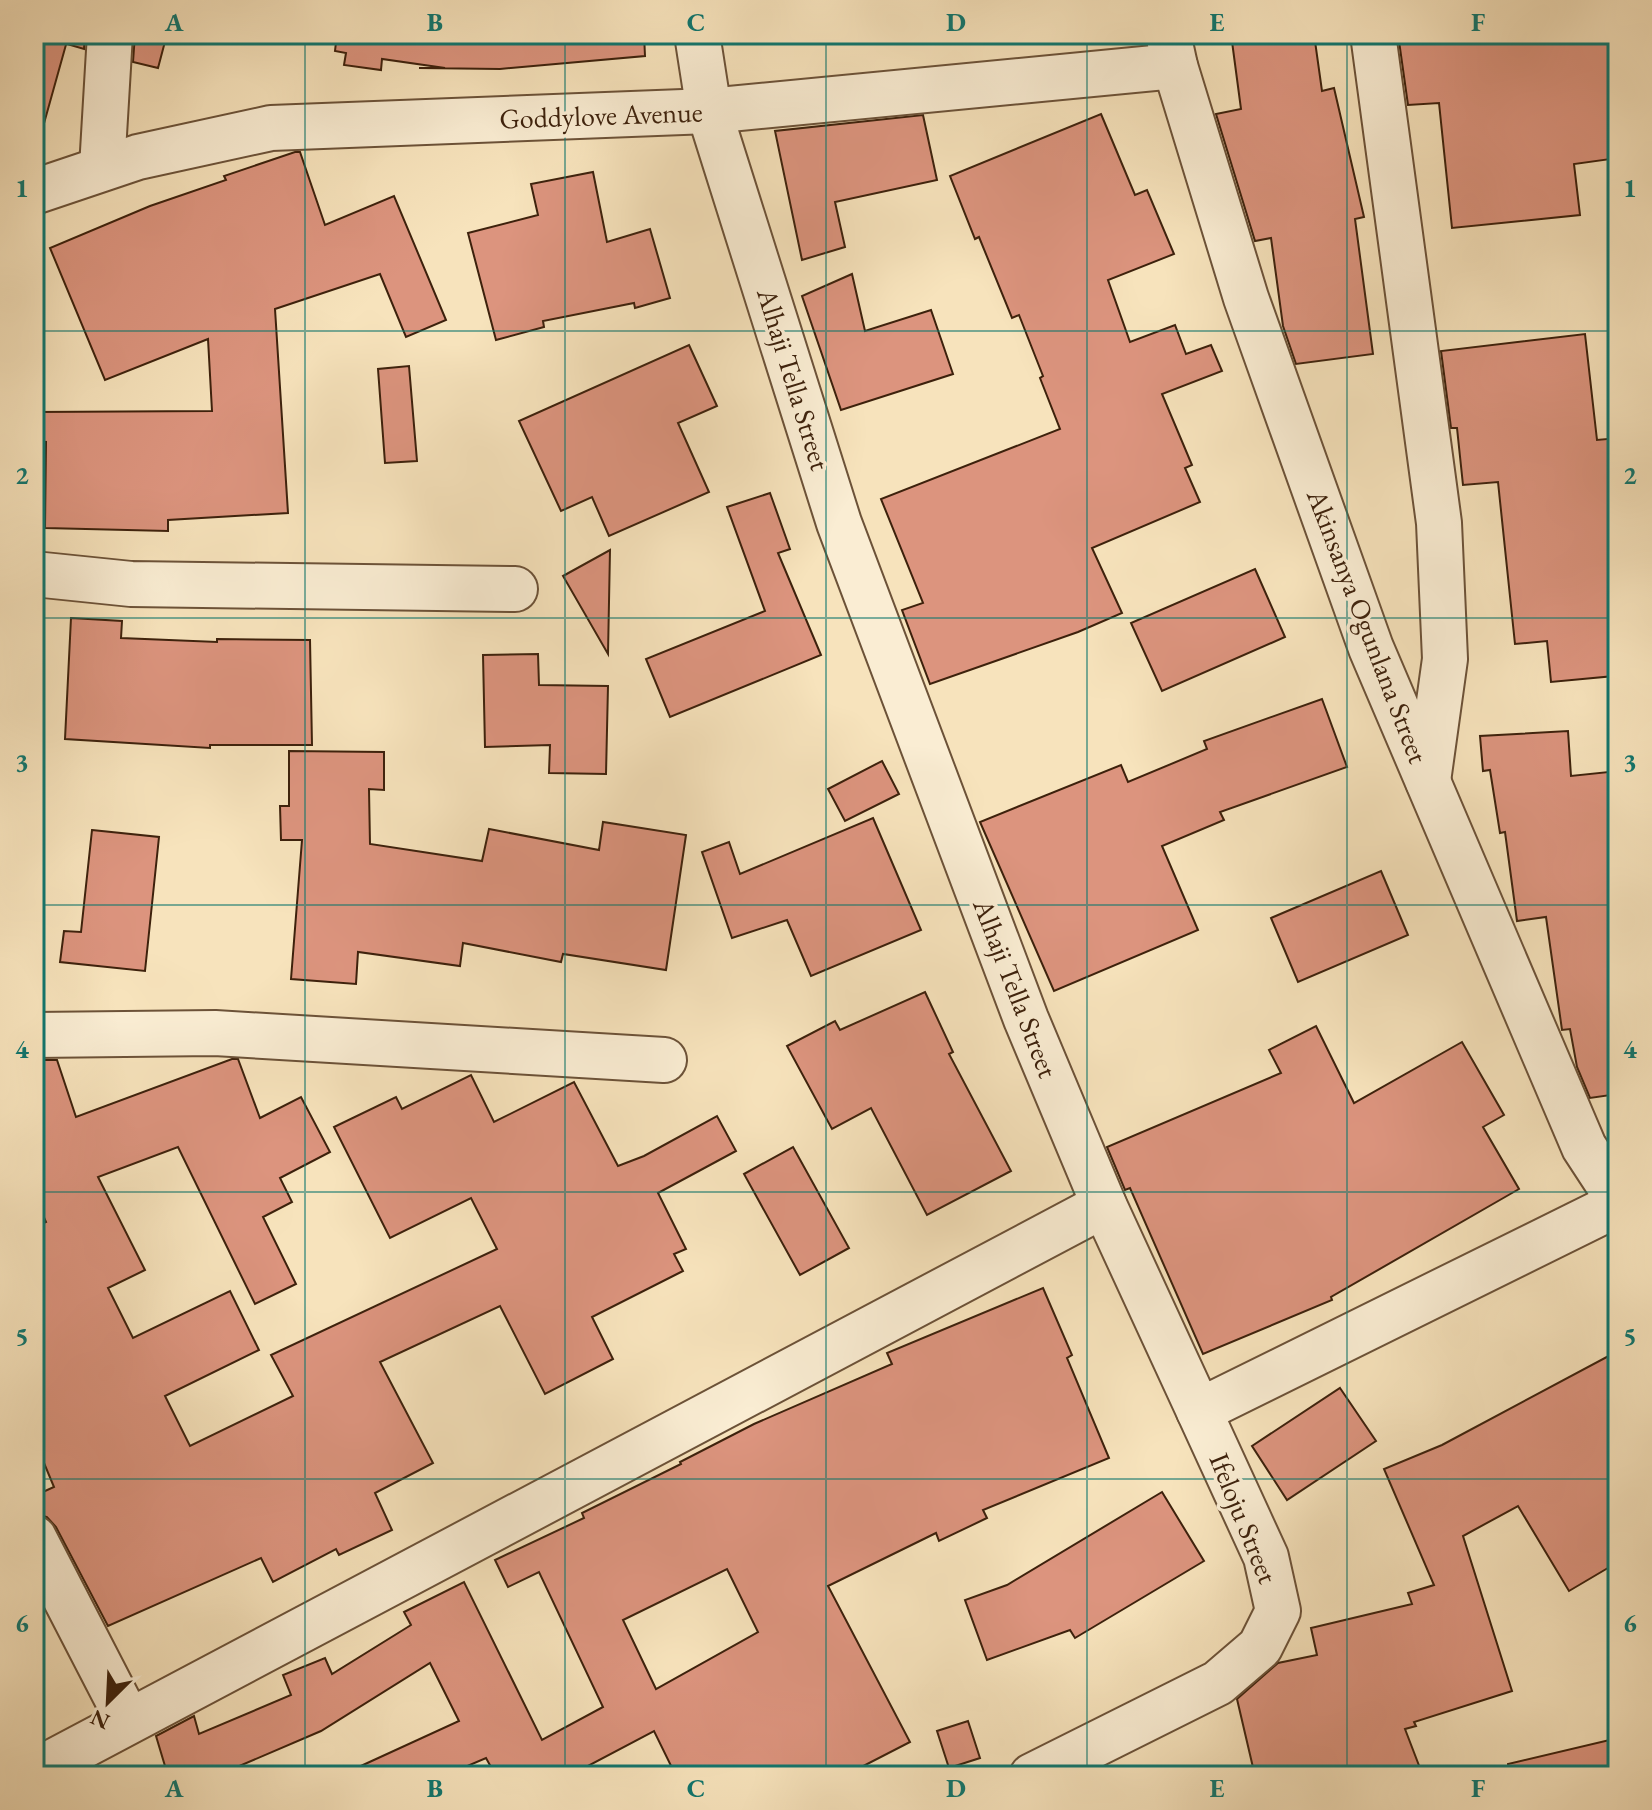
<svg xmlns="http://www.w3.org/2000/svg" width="1652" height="1810" font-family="'EB Garamond',serif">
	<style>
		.building { fill: #dc947e; stroke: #3d210c; stroke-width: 2; fill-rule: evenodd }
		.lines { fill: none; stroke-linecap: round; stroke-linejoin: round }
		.street-casing { stroke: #6c5238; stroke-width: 48 }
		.street { stroke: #faedd3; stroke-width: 44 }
		.grid { fill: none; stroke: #0f766e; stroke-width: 2; stroke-opacity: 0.55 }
		.labels { text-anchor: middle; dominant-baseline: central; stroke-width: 7; stroke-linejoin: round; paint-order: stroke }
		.street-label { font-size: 28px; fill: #3d210c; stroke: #faedd3 }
		.neatline { fill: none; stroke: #0f766e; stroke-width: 3 }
		.grid-label { font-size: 26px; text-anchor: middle; font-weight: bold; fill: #0f766e }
	</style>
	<rect width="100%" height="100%" fill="#f7e3bc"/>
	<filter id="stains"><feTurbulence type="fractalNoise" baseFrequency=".0025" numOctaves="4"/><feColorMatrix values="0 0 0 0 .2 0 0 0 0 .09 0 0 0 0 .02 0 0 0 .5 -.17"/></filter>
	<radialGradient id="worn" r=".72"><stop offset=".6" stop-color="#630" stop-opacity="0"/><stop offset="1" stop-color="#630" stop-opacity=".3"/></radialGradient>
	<g class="building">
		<path d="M34 34H85L84 49 67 44V41L43 127 34 126Z"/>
		<path d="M135 34H167L158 68 133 62Z"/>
		<path d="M337 34H644L645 56 500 69 419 68H445L382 59 381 70 344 65 346 53 335 51Z"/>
		<path d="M1231 34H1314L1322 91 1334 88 1364 217 1355 219 1373 354 1296 364 1283 326 1271 238 1255 241 1216 114 1241 109Z"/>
		<path d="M1398 34H1618V158L1574 164 1580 215 1452 228 1439 103 1408 105Z"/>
		<path d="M1101 114 1135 195 1147 190 1174 254 1108 280 1130 342 1175 325 1186 354 1211 345 1222 371 1162 394 1192 465 1185 468 1200 502 1092 548 1122 613 1078 632 930 684 902 610 923 603 881 499 1060 429 1040 378 1043 376 1019 315 1012 318 979 237 975 239 950 176Z"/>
		<path d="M923 115 937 180 835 202 845 247 802 260 775 131Z"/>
		<path d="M295 152H300L325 225 394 196 446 320 406 337 380 274 275 309 288 513 168 520V531L45 528 46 442 34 441V412L212 411 208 339 105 380 50 248 150 206 226 180 224 176Z"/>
		<path d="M593 172 607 242 650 229 670 298 635 308 634 303 543 321 544 327 496 340 468 233 538 215 531 184Z"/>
		<path d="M852 274 865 331 931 310 953 374 841 410 802 296Z"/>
		<path d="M1585 334 1597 440 1618 438V634H1610L1614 676 1551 682 1547 641 1515 644 1498 482 1463 485 1457 428H1451L1441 351Z"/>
		<path d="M689 345 717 406 678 423 709 492 609 536 592 497 561 511 519 421Z"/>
		<path d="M409 366 417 461 385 463 378 369Z"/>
		<path d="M770 493 790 549 778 553 821 655 670 717 646 659 765 611 727 507Z"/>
		<path d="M610 550 608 654 563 576Z"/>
		<path d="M1255 569 1285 637 1162 691 1131 623Z"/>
		<path d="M71 618 122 621 121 638 217 642V639L310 640 312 745H210V748L65 739Z"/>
		<path d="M538 654 539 685 608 686 606 774 549 773 550 745 485 747 483 655Z"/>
		<path d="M1322 699 1347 767 1220 812 1224 820 1162 846 1198 930 1054 991 980 822 1121 765 1128 782 1207 749 1204 741Z"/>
		<path d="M1568 731 1571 776 1618 771V1094L1590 1098 1577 1067 1570 1029 1562 1030 1546 917 1517 921 1505 832 1500 833 1490 770 1483 771 1480 736Z"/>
		<path d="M289 751 384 752V790L369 789 370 844 482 861 489 829 599 850 603 822 686 835 666 970 563 954 561 962 463 943 460 966 358 952 356 984 291 979 302 840H281L280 806H289Z"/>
		<path d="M882 761 899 794 845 821 828 789Z"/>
		<path d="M873 818 921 930 811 976 787 920 732 938 702 852 729 842 740 874Z"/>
		<path d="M92 830 159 837 145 971 60 962 64 931 81 932Z"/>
		<path d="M1381 871 1408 935 1298 982 1271 918Z"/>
		<path d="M925 992 953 1052 949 1054 1011 1171 927 1215 871 1108 832 1129 787 1046 835 1021 840 1030Z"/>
		<path d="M1316 1026 1354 1103 1462 1042 1504 1115 1483 1127 1519 1189 1331 1297 1332 1300 1203 1354 1130 1188 1125 1190 1107 1147 1281 1073 1269 1050Z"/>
		<path d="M232 1059H238L260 1118 301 1097 330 1152 280 1178 292 1202 263 1217 296 1284 255 1304 178 1147 98 1177 145 1270 108 1288 133 1338 230 1291 259 1350 165 1396 190 1446 293 1396 271 1355 497 1249 471 1198 390 1238 334 1127 396 1097 402 1109 471 1075 494 1122 574 1082 618 1166 644 1156 717 1116 736 1151 658 1193 686 1249 674 1254 683 1271 592 1317 613 1359 545 1394 500 1306 380 1362 433 1463 375 1493 392 1530 339 1555 336 1549 273 1582 261 1558 108 1626 56 1527 47 1517 34 1513V1496L54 1487 34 1439V1227L46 1222 34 1195V1060H57L76 1117Z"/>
		<path d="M793 1147 849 1248 800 1275 744 1174Z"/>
		<path d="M1043 1288 1072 1355 1067 1358 1109 1458 983 1510 987 1518 939 1541 936 1533 828 1586 910 1742 844 1776H676L654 1731 569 1776H496L486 1758 444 1776H339L459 1721 430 1663 321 1731 216 1776H168L156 1736 194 1716 199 1734 291 1695 283 1675 325 1658 332 1674 411 1625 404 1612 464 1582 542 1740 603 1707 539 1572 508 1587 495 1560 584 1518 582 1513 681 1464 680 1462 754 1424 892 1364 887 1353ZM727 1569 758 1632 656 1689 623 1620Z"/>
		<path d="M1618 1351V1562L1569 1591 1518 1506 1463 1536 1512 1691 1414 1722 1416 1726 1405 1729 1423 1776H1255L1237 1699 1278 1663 1317 1655 1311 1628 1412 1604 1408 1593 1434 1585 1384 1469 1442 1445Z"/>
		<path d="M1340 1388 1376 1441 1287 1500 1252 1446Z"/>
		<path d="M1162 1492 1204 1561 1075 1638 1070 1630 987 1660 965 1600 1007 1585Z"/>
		<path d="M968 1721 980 1758 949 1768 937 1731Z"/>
		<path d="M1618 1738V1776H1509L1508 1764Z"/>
	</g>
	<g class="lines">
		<defs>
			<g id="street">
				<path d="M697 34 709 111 839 523 1026 1019 1104 1205 1199 1411 1618 1204"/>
				<path d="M1168 34 1175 66 1246 298 1371 648 1584 1147 1618 1199"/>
				<path d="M1373 34 1439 523 1445 659 1428 781"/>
				<path d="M102 168 110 34"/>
				<path d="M34 192 138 157 271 128 709 111 1175 66"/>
				<path d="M34 574 131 584 515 589"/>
				<path d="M34 1035 215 1033 664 1060"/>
				<path d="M34 1538 128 1720"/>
				<path d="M34 1772 1104 1205"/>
				<path d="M1032 1776 1218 1683 1260 1647 1278 1611 1266 1557 1199 1411"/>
			</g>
		</defs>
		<use href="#street" class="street-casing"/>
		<use href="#street" class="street"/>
	</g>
	<path class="grid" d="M305 34V1776M565 34V1776M826 34V1776M1087 34V1776M1347 34V1776M34 331H1618M34 618H1618M34 905H1618M34 1192H1618M34 1479H1618"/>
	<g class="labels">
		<g class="street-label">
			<text transform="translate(601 115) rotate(-2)">Goddylove Avenue</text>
			<text transform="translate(794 379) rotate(73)">Alhaji Tella Street</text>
			<text transform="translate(1368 626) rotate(69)">Akinsanya Ogunlana Street</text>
			<text transform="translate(1016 988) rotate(69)">Alhaji Tella Street</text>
			<text transform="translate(1244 1518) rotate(68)">Ifeloju Street</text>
		</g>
	</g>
	<rect width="1652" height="1810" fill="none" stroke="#f7e3bc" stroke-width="88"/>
	<g transform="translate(108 1702) rotate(204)" stroke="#faedd3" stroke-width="6" paint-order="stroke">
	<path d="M0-6L14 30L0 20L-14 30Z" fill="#3d210c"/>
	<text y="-12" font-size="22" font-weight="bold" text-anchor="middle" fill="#3d210c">N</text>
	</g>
	<rect x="44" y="44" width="1564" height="1722" class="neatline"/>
	<g class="grid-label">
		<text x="174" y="31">A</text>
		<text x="435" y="31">B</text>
		<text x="696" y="31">C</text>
		<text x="956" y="31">D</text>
		<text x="1217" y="31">E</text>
		<text x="1478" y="31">F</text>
		<text x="22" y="197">1</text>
		<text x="1630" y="197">1</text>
		<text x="22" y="484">2</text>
		<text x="1630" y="484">2</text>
		<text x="22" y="771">3</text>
		<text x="1630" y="771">3</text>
		<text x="22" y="1058">4</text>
		<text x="1630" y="1058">4</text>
		<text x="22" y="1345">5</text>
		<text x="1630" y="1345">5</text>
		<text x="22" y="1632">6</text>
		<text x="1630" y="1632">6</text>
		<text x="174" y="1797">A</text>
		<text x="435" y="1797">B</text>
		<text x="696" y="1797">C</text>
		<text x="956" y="1797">D</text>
		<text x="1217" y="1797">E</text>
		<text x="1478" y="1797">F</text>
	</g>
	<rect width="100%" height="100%" filter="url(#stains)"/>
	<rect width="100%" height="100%" fill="url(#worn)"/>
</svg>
